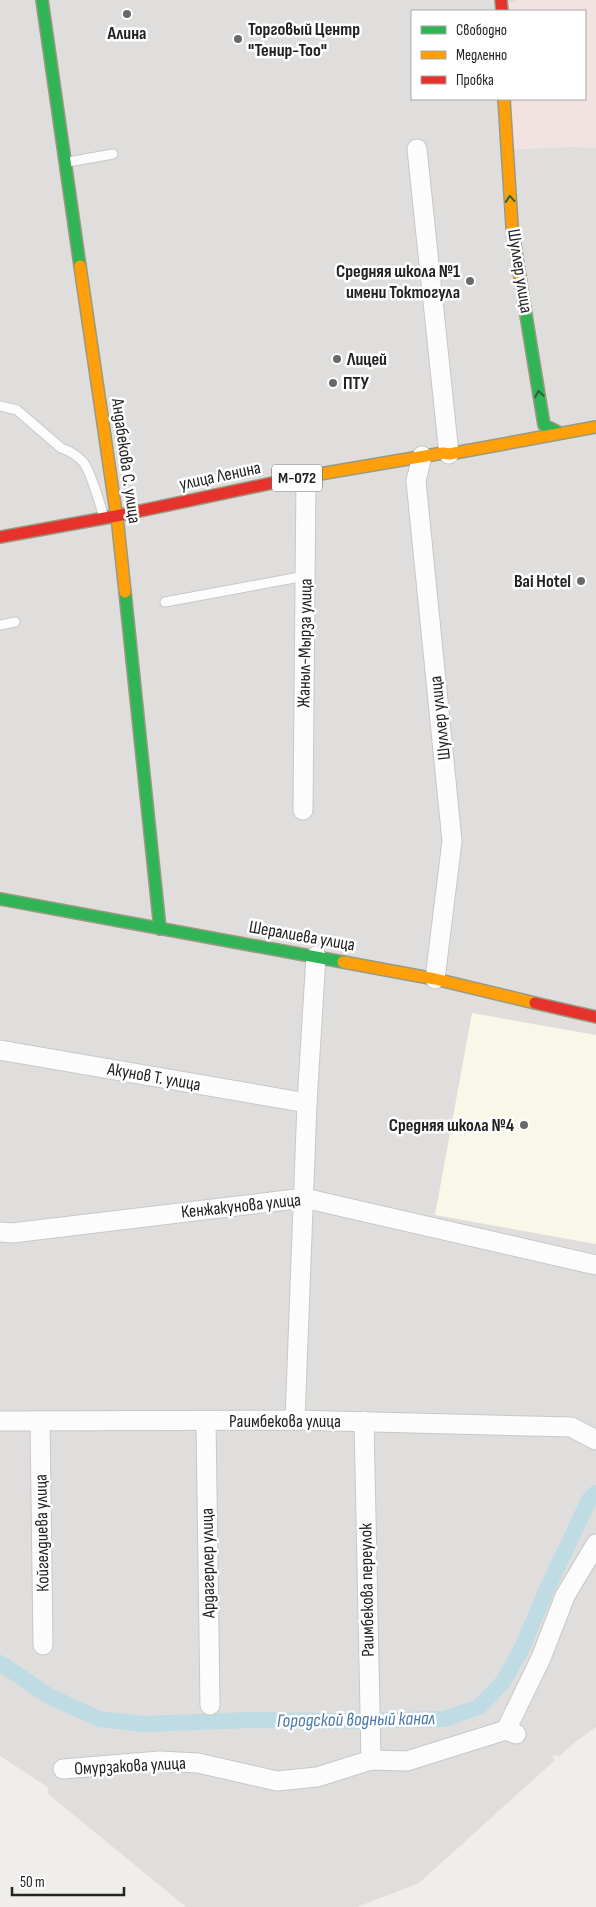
<svg xmlns="http://www.w3.org/2000/svg" width="596" height="1907" font-family="'Sofia Sans Condensed',sans-serif">
	<style>
		.residential { fill: #dfdedc; fill-rule: evenodd }
		.commercial { fill: #f1e3e1 }
		.education { fill: #f8f7e8 }
		.lines { fill: none; stroke-linecap: round; stroke-linejoin: round }
		.canal { stroke: #bfdbe3; stroke-width: 16 }
		.lane-casing { stroke: #c9c8c7; stroke-width: 11 }
		.street-casing { stroke: #c9c8c7; stroke-width: 21 }
		.fast-casing { stroke: #999a82; stroke-width: 14 }
		.slow-casing { stroke: #999a82; stroke-width: 14 }
		.jam-casing { stroke: #999a82; stroke-width: 14 }
		.lane { stroke: #fdfcfc; stroke-width: 9 }
		.street { stroke: #fdfcfc; stroke-width: 19 }
		.fast { stroke: #30b455; stroke-width: 11 }
		.slow { stroke: #ff9f0a; stroke-width: 11 }
		.jam { stroke: #e5322d; stroke-width: 11 }
		.oneway { stroke: #286439 }
		.poi-dot { fill: #6a6968; stroke: #fff; stroke-width: 2 }
		.labels { text-anchor: middle; dominant-baseline: central; stroke-width: 5; stroke-linejoin: round; paint-order: stroke }
		.shield { fill: #fff; stroke: #646464; stroke-width: 1 }
		.shield-label { font-size: 16px; font-weight: bold; fill: #222 }
		.poi-label { font-size: 18px; font-weight: bold; fill: #222; stroke: #fff; text-anchor: start }
		.street-label { font-size: 18px; fill: #222; stroke: #fff }
		.water-label { font-size: 19px; font-style: italic; fill: #4a7aab; stroke: #fff }
	</style>
	<rect width="100%" height="100%" fill="#f0eeeb"/>
	<path class="residential" d="M0 0H596V1727L575 1742 559 1757 556 1755 552 1757 555 1760 419 1883 357 1907H186L47 1793 49 1788 0 1756ZM412 11H585V99H412Z"/>
	<path class="commercial" d="M516 0H596V148L572 147 500 150 506 99H585V11H507V2L516 3Z"/>
	<path class="education" d="M472 1013 596 1035V1244L435 1215Z"/>
	<g class="lines">
		<path class="canal" d="M0 1663 49 1696 99 1719 144 1724 248 1720 340 1721 444 1719 479 1707 503 1682 522 1648 546 1591 589 1500 596 1493"/>
		<defs>
			<g id="lane">
				<path d="M68 162 113 154"/>
				<path d="M0 406 17 410 61 448C70 451 78 456 84 463 90 472 101 505 103 516"/>
				<path d="M165 602 305 576"/>
				<path d="M0 625 15 622"/>
			</g>
			<g id="street">
				<path d="M417 149 449 454"/>
				<path d="M422 456 416 481 452 841 435 979"/>
				<path d="M303 810 306 476"/>
				<path d="M0 1050 307 1103"/>
				<path d="M0 1232 12 1233 304 1198 596 1265"/>
				<path d="M295 1420 307 1103 316 956"/>
				<path d="M0 1421 295 1420 571 1427 596 1440"/>
				<path d="M40 1421 43 1645"/>
				<path d="M206 1421 210 1705"/>
				<path d="M364 1421 371 1760"/>
				<path d="M506 1730 541 1658 565 1596 596 1544"/>
				<path d="M63 1769 160 1761 198 1763 277 1781 317 1777 371 1760 407 1761 506 1730 516 1734"/>
			</g>
			<g id="fast">
				<path d="M42 0 80 266"/>
				<path d="M525 309 544 425 560 433"/>
				<path d="M125 592 160 929"/>
				<path d="M0 899 343 962"/>
			</g>
			<g id="slow">
				<path d="M504 99 512 226 525 309"/>
				<path d="M80 266 118 526 125 592"/>
				<path d="M296 478 443 453 449 454 596 427"/>
				<path d="M343 962 435 979 535 1003"/>
			</g>
			<g id="jam">
				<path d="M501 0 502 11"/>
				<path d="M0 537 116 516 296 478"/>
				<path d="M535 1003 596 1017"/>
			</g>
		</defs>
		<use href="#lane" class="lane-casing"/>
		<use href="#street" class="street-casing"/>
		<use href="#fast" class="fast-casing"/>
		<use href="#slow" class="slow-casing"/>
		<use href="#jam" class="jam-casing"/>
		<use href="#lane" class="lane"/>
		<use href="#street" class="street"/>
		<use href="#fast" class="fast"/>
		<use href="#slow" class="slow"/>
		<use href="#jam" class="jam"/>
	</g>
	<defs><path id="oneway-chevron" d="M-2-3.5L2.5 0L-2 3.5" fill="none" stroke-width="1.6" stroke-linecap="round" stroke-linejoin="round" transform="scale(1.25)"/></defs>
	<g class="oneway">
		<use href="#oneway-chevron" transform="translate(510 199) rotate(-95)"/>
		<use href="#oneway-chevron" transform="translate(539 394) rotate(-99)"/>
	</g>
	<g class="poi-dot">
		<circle cx="127" cy="14" r="5"/>
		<circle cx="238" cy="39" r="5"/>
		<circle cx="470" cy="281" r="5"/>
		<circle cx="337" cy="359" r="5"/>
		<circle cx="333" cy="383" r="5"/>
		<circle cx="581" cy="581" r="5"/>
		<circle cx="524" cy="1125" r="5"/>
	</g>
	<g class="labels">
		<rect class="shield" x="272" y="464.5" width="50" height="27" rx="4"/>
		<g class="shield-label">
			<text x="297" y="478">М-072</text>
		</g>
		<g class="poi-label">
			<text x="248" y="29">Торговый Центр<tspan x="248" dy="21">"Тенир-Тоо"</tspan></text>
			<text x="127" y="33" text-anchor="middle">Алина</text>
			<text x="460" y="271" text-anchor="end">Средняя школа №1<tspan x="460" dy="21">имени Токтогула</tspan></text>
			<text x="347" y="359">Лицей</text>
			<text x="343" y="383">ПТУ</text>
			<text x="571" y="581" text-anchor="end">Bai Hotel</text>
			<text x="514" y="1125" text-anchor="end">Средняя школа №4</text>
		</g>
		<g class="street-label">
			<text transform="translate(520 271) rotate(81)">Шуллер улица</text>
			<text transform="translate(126 461) rotate(82)">Андабекова С. улица</text>
			<text transform="translate(220 476) rotate(-12)">улица Ленина</text>
			<text transform="translate(305 643) rotate(-89)">Жаныл-Мырза улица</text>
			<text transform="translate(440 718) rotate(-96)">Шуллер улица</text>
			<text transform="translate(302 936) rotate(10)">Шералиева улица</text>
			<text transform="translate(154 1077) rotate(10)">Акунов Т. улица</text>
			<text transform="translate(241 1206) rotate(-6)">Кенжакунова улица</text>
			<text x="285" y="1421">Раимбекова улица</text>
			<text transform="translate(42 1533) rotate(-91)">Койгелдиева улица</text>
			<text transform="translate(208 1563) rotate(-91)">Ардагерлер улица</text>
			<text transform="translate(367 1590) rotate(-91)">Раимбекова переулок</text>
			<text transform="translate(130 1766) rotate(-3)">Омурзакова улица</text>
		</g>
		<g class="water-label">
			<text transform="translate(356 1720) rotate(-1)">Городской водный канал</text>
		</g>
	</g>
	<rect x="411" y="10" width="175" height="90" fill="#ffffff" stroke="#a7a7a7"/>
	<rect x="421" y="26" width="25" height="8" fill="#30b455" stroke="#a7a7a7"/>
	<text x="456" y="35" font-size="15" fill="#222222">Свободно</text>
	<rect x="421" y="51" width="25" height="8" fill="#ff9f0a" stroke="#a7a7a7"/>
	<text x="456" y="60" font-size="15" fill="#222222">Медленно</text>
	<rect x="421" y="76" width="25" height="8" fill="#e5322d" stroke="#a7a7a7"/>
	<text x="456" y="85" font-size="15" fill="#222222">Пробка</text>
	<path d="M12 1887v8h112v-8" fill="none" stroke="#222222" stroke-width="2.5"/>
	<text x="20" y="1887" font-size="15" fill="#222222" stroke="#ffffff" stroke-width="4" paint-order="stroke">50 m</text>
</svg>
